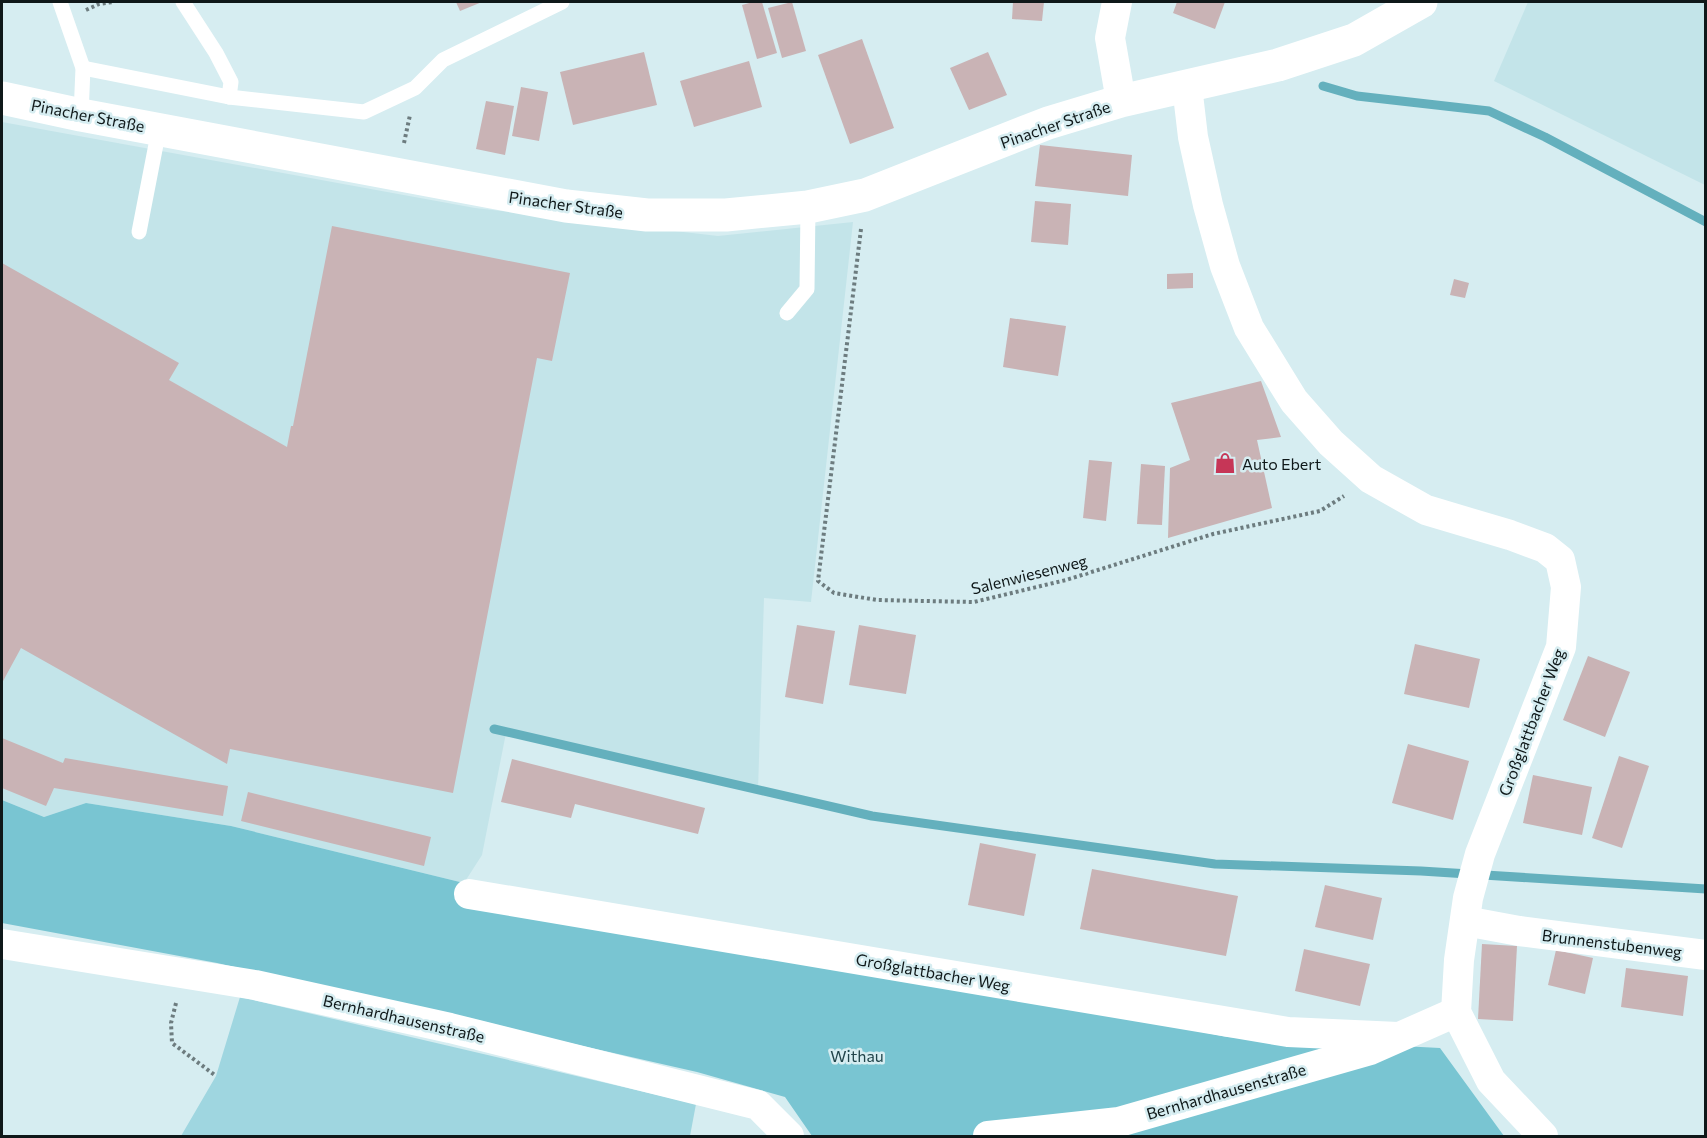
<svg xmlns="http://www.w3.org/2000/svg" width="1707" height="1138" font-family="Commissioner,sans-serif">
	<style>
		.built { fill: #c3e4e9 }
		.green { fill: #9fd6e0 }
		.forest { fill: #79c5d2 }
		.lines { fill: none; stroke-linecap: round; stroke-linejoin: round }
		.stream { stroke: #64b0bd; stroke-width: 9 }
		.building { fill: #c9b3b5 }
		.path { stroke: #6d7c7f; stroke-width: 4; stroke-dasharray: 3 3; stroke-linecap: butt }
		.service { stroke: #fff; stroke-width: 15 }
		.minor { stroke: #fff; stroke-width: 30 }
		.tertiary { stroke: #fff; stroke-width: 33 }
		.labels { text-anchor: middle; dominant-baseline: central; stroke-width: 5; stroke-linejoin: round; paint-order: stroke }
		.street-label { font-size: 16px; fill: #0f1819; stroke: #d6edf1 }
		.poi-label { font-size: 16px; fill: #0f1819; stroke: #d6edf1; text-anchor: start }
		.park-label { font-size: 16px; fill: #20444a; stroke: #d6edf1 }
	</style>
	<rect width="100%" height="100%" fill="#d6edf1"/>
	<g class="built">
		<path d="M1528 2H1705V185L1494 81Z"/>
		<path d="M2 122 475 208 718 236 853 222 811 602 764 598 758 790 662 773 507 728 482 855 464 883 231 826 86 803 44 817 2 800Z"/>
	</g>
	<path class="green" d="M240 997 696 1104 690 1136H181L216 1076Z"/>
	<path class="forest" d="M2 800 44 817 86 803 231 826 464 883 1227 1037 1440 1048 1504 1136H812L785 1097 697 1072 217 963 2 923Z"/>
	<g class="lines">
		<g class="stream">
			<path d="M1323 86 1357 96 1489 111 1545 137 1706 222"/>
			<path d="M494 729 872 816 1215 864 1421 871 1706 889"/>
		</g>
	</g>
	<g class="building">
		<path d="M456 2H482L460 11Z"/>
		<path d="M753 2H762L777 53 757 59 742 5Z"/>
		<path d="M792 2 806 51 782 58 768 8Z"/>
		<path d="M1013 2H1044L1042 21 1012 19Z"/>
		<path d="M1177 2H1225L1215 29 1173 13Z"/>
		<path d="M862 39 894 128 850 144 818 55Z"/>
		<path d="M644 52 657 105 573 125 560 72Z"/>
		<path d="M988 52 1007 95 969 110 950 68Z"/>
		<path d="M749 61 762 107 694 127 680 81Z"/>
		<path d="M521 87 548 92 539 141 512 136Z"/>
		<path d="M486 101 514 106 505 155 476 149Z"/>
		<path d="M1040 145 1132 155 1128 196 1035 186Z"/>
		<path d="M1035 201 1071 204 1068 245 1031 242Z"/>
		<path d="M332 226 570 273 552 361 537 358 453 793 230 749 227 764 21 648 2 683V263L179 363 169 380 287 447 291 426H293Z"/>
		<path d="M1193 273V288L1167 289V274Z"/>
		<path d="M1454 279 1469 283 1465 298 1450 295Z"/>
		<path d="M1010 318 1066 326 1058 376 1003 367Z"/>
		<path d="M1261 381 1281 437 1257 440 1272 508 1168 538 1170 468 1190 460 1171 403Z"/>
		<path d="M1089 460 1112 462 1106 521 1083 518Z"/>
		<path d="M1141 464 1165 466 1162 525 1137 524Z"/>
		<path d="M797 625 835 631 823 704 785 697Z"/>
		<path d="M859 625 916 635 906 694 849 685Z"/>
		<path d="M1415 644 1480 659 1469 708 1404 694Z"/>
		<path d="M1588 656 1630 672 1605 737 1563 720Z"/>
		<path d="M2 738 63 763 65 758 228 786 223 816 54 788 46 806 2 788Z"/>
		<path d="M1408 744 1469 761 1453 820 1392 803Z"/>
		<path d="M1619 756 1649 766 1622 848 1592 838Z"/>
		<path d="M512 759 705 808 698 834 575 804 571 818 501 802Z"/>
		<path d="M1533 775 1592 787 1582 835 1523 823Z"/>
		<path d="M248 792 431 837 424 866 241 821Z"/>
		<path d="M980 843 1036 854 1024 916 968 905Z"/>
		<path d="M1092 869 1238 896 1226 956 1080 929Z"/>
		<path d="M1325 885 1382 898 1373 940 1315 927Z"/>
		<path d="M1482 944 1517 946 1513 1021 1478 1019Z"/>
		<path d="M1304 949 1370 964 1360 1006 1295 991Z"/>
		<path d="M1556 950 1593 958 1585 994 1548 985Z"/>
		<path d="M1626 968 1688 976 1683 1016 1621 1007Z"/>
	</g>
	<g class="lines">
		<g class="path">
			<path d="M86 10 99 4 113 2"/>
			<path d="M404 143 410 115"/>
			<path d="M861 229 818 581 834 593 877 600 974 602 1066 580 1213 534 1320 511 1344 496"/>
			<path d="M176 1003 171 1023 172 1043 216 1076"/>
		</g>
		<g class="service">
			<path d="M60 2 83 68 81 115"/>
			<path d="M183 2 216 53 231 82 229 97"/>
			<path d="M83 68 229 97 364 112 415 88 443 60 562 2"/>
			<path d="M139 232 159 129"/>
			<path d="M787 313 807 289 808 207"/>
		</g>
		<g class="minor">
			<path d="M1117 2 1110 38 1121 101"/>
			<path d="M1187 86 1193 137 1208 205 1225 266 1249 328 1294 401 1331 443 1371 479 1426 510 1510 535 1545 548 1560 560 1566 587 1561 647 1480 854 1468 898 1459 960 1456 1012 1491 1081 1543 1136"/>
			<path d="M469 894 1288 1032 1398 1037"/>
			<path d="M1465 921 1519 931 1706 955"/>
			<path d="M2 944 255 985 450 1028 758 1105 789 1136"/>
			<path d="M988 1136 1119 1122 1370 1050 1456 1012"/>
		</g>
		<path class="tertiary" d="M2 98 81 115 566 206 647 215H726L808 207 865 195 1048 123 1121 101 1278 65 1354 40 1421 2"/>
	</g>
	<defs>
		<symbol id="shop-bare" viewBox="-9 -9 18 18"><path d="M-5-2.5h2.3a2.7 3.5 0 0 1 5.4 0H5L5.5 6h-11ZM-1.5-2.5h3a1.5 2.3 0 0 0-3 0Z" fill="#c63657" stroke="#d6edf1" stroke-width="2.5" paint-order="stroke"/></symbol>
	</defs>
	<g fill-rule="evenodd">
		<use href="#shop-bare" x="1210" y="448" width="30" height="30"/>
	</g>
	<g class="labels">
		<g class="street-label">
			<text transform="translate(88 115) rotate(11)">Pinacher Straße</text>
			<text transform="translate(1055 124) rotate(-19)">Pinacher Straße</text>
			<text transform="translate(566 204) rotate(8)">Pinacher Straße</text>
			<text transform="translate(1029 574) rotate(-14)">Salenwiesenweg</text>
			<text transform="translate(1531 722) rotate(-69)">Großglattbacher Weg</text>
			<text transform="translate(1612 943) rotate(7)">Brunnenstubenweg</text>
			<text transform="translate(933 972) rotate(10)">Großglattbacher Weg</text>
			<text transform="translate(404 1018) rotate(13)">Bernhardhausenstraße</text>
			<text transform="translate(1226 1091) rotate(-16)">Bernhardhausenstraße</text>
		</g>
		<g class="poi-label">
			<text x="1242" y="463">Auto Ebert</text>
		</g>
		<g class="park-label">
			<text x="857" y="1055">Withau</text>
		</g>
	</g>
	<rect width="1707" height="1138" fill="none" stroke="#0f1819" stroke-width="6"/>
</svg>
